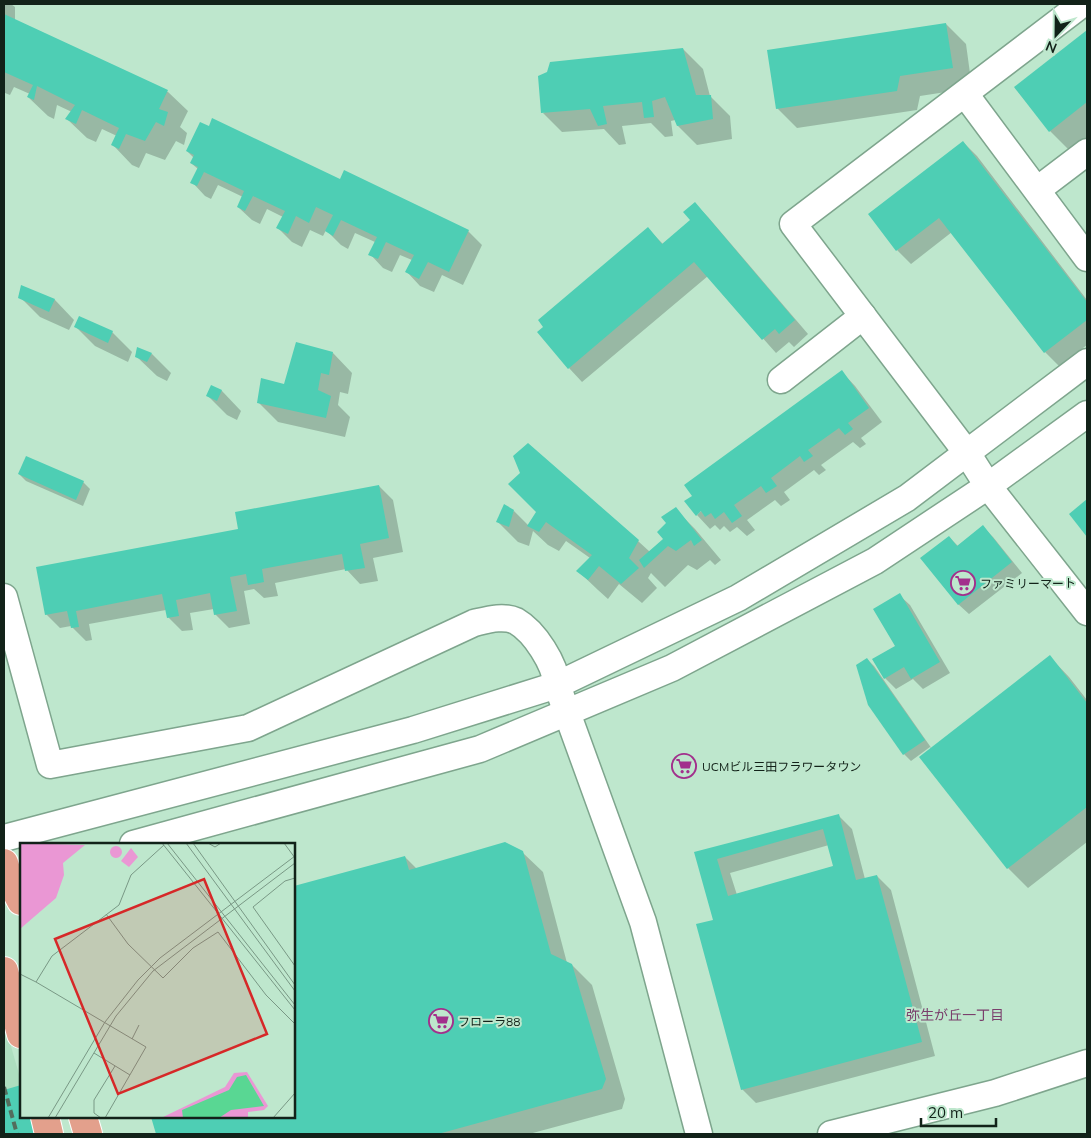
<svg xmlns="http://www.w3.org/2000/svg" width="1091" height="1138" font-family="Mulish,'Noto Sans JP',sans-serif">
	<style>
		.built { fill: #addebf }
		.shadow { fill: #0003; fill-rule: evenodd }
		.building { fill: #4eceb4; fill-rule: evenodd }
		.lines { fill: none; stroke-linecap: round; stroke-linejoin: round }
		.minor-casing { stroke: #7ea58d; stroke-width: 29 }
		.major-casing { stroke: #fff; stroke-width: 30 }
		.minor { stroke: #fff; stroke-width: 26 }
		.major { stroke: #e3a08c; stroke-width: 28 }
		.rail { stroke: #536d5d; stroke-width: 4; stroke-dasharray: 8 4; stroke-linecap: butt }
		.labels { text-anchor: middle; dominant-baseline: central; stroke-width: 4; stroke-linejoin: round; paint-order: stroke }
		.poi-label { font-size: 12px; fill: #122219; stroke: #bee7cd; text-anchor: start }
		.neighbourhood-label { font-size: 14px; fill: #7a3f6c; stroke: #bee7cd }
		.inset-road { fill: none; stroke: #799885; stroke-width: 1 }
		.view { fill: #d62828; fill-opacity: 0.15; stroke: #d62828; stroke-width: 2.5 }
		.inset-edge { fill: none; stroke: #122219; stroke-width: 2.5 }
	</style>
	<rect width="100%" height="100%" fill="#bee7cd"/>
	<path class="built" d="M4 1022 21 1081V1117H31L36 1134H4Z"/>
	<g class="shadow">
		<path d="M4 4H11L15 7V20L168 92 188 111 180 127 187 133 184 145 176 141 165 160 146 153 139 168 132 165 113 145 117 136 102 129 96 142 87 138 67 119 72 112 57 105 54 119 48 116 28 97 30 94 14 87 10 95 5 93Z"/>
		<path d="M946 24 966 44 972 88 920 96 917 110 797 128 777 108Z"/>
		<path d="M1087 31V137L1070 151 1050 131 1015 88Z"/>
		<path d="M683 49 703 69 710 96 730 116 732 139 697 145 678 126 675 120 671 121 673 136 665 137 651 123 622 126 626 144 619 145 604 129 562 132 543 113Z"/>
		<path d="M963 142 977 156 1087 300V345L1059 366 1045 352 952 232 911 264 897 250Z"/>
		<path d="M187 151 340 181 468 231 482 245 463 285 442 275 434 292 420 286 407 272 412 260 400 255 392 272 383 268 370 254 375 242 355 233 348 249 341 245 326 230 323 236 310 230 302 247 292 242 278 228 283 217 267 209 260 224 252 220 238 207 243 197 218 185 211 199 205 196 192 182 198 169 191 163 194 158Z"/>
		<path d="M694 203 708 217 808 334 794 347 789 342 776 353 708 276 582 382 569 368 648 229 663 244 692 220Z"/>
		<path d="M22 287 55 300 74 320 69 330 40 317 20 297Z"/>
		<path d="M76 327 112 332 132 352 128 362 95 346Z"/>
		<path d="M333 353 352 373 348 394 340 392 338 405 350 417 345 437 278 422 258 402 285 386Z"/>
		<path d="M152 354 171 373 167 381 157 376 137 357Z"/>
		<path d="M842 372 855 386 882 422 861 438 866 444 860 448 853 442 821 465 826 470 819 475 814 470 784 492 790 500 781 506 775 500 747 520 755 530 747 536 737 527 730 532 724 526 720 530 715 525 710 529 697 515Z"/>
		<path d="M211 387 222 391 241 411 237 420 227 415 207 395Z"/>
		<path d="M19 474 83 482 90 489 83 506 26 481Z"/>
		<path d="M379 486 393 500 403 552 373 558 378 581 360 584 346 569 275 583 278 596 264 598 254 589 244 591 250 624 229 628 215 614 214 609 190 613 193 630 182 631 168 617 166 610 89 624 92 640 86 641 71 626 60 628 46 614 239 530Z"/>
		<path d="M675 509 695 529 721 560 715 565 710 560 697 570 688 565 665 587 651 573 648 578 657 588 642 603 619 584 608 599 598 590 578 571 590 558 566 541 559 551 548 545 533 531 529 546 518 542 498 522 514 511 529 526 537 512 638 541 650 552 665 539 667 524Z"/>
		<path d="M983 527 993 537 1022 573 969 614 958 604 949 537 958 546Z"/>
		<path d="M899 595 910 605 950 673 923 689 913 679 896 689 885 678 896 646Z"/>
		<path d="M1050 657 1069 677 1087 700V842L1028 888 1008 868 921 757 932 749 930 747 911 761 904 754 867 659 874 666 932 749Z"/>
		<path d="M838 815 852 829 865 879 877 876 891 890 935 1056 756 1103 742 1089 714 921 696 853ZM829 845 835 866 737 895 730 873Z"/>
		<path d="M522 852 543 872 567 963 572 965 592 985 625 1099 622 1109 529 1134H158L153 1117H294V888L405 857 417 869Z"/>
		<path d="M21 1086V1117H42L46 1134H4V1091Z"/>
	</g>
	<g class="building">
		<path d="M4 14 168 90 159 109 168 112 164 126 156 122 145 141 126 134 119 149 111 145 119 128 82 110 76 124 65 119 75 105 37 86 34 100 27 97 33 85 4 72Z"/>
		<path d="M946 23 953 68 900 76 897 91 776 109 767 50Z"/>
		<path d="M1087 30V102L1049 132 1014 87Z"/>
		<path d="M683 48 696 95H711L713 119 677 126 665 97 652 101 654 117 644 118 642 102 603 106 607 124 598 126 590 109 541 113 538 76 547 72 550 62Z"/>
		<path d="M212 118 340 179 344 170 469 230 449 272 428 262 419 279 405 272 414 255 386 242 378 259 368 255 377 237 341 220 333 236 325 231 333 215 316 207 309 223 296 216 288 234 276 228 285 211 253 196 245 211 237 207 244 191 204 172 197 186 190 183 198 167 190 163 194 155 186 151 200 122 209 126Z"/>
		<path d="M963 141 1087 302V320L1044 353 939 218 896 251 868 214Z"/>
		<path d="M695 202 795 320 779 334 775 329 762 340 694 262 568 369 537 332 543 327 538 320 648 227 662 244 690 220 683 212Z"/>
		<path d="M21 285 55 299 49 312 18 298Z"/>
		<path d="M79 316 113 331 108 343 74 327Z"/>
		<path d="M296 342 333 352 329 375 321 373 318 390 331 396 326 418 257 403 261 378 284 384Z"/>
		<path d="M137 347 152 353 147 362 135 357Z"/>
		<path d="M842 370 869 408 848 423 853 429 845 435 839 428 808 450 813 456 804 462 800 456 771 478 777 486 766 493 761 486 734 505 742 516 732 523 724 512 715 519 711 513 705 517 701 511 696 516 684 501 692 496 684 485Z"/>
		<path d="M211 385 222 390 217 401 206 396Z"/>
		<path d="M528 443 639 540 629 558 639 568 621 584 599 566 588 580 576 571 592 555 546 522 539 532 527 526 536 512 508 484 520 473 513 456Z"/>
		<path d="M26 456 84 481 76 500 18 474Z"/>
		<path d="M379 485 389 538 360 544 365 568 345 571 342 554 262 569 264 582 248 585 246 574 230 577 237 611 214 615 210 593 176 600 179 616 167 618 162 594 76 611 79 627 71 628 67 611 45 615 36 567 238 529 235 512Z"/>
		<path d="M1087 499V537L1069 514Z"/>
		<path d="M504 504 514 510 509 527 496 522Z"/>
		<path d="M676 507 702 540 694 546 691 540 676 551 668 546 644 568 639 560 663 539 657 532 666 523 661 517Z"/>
		<path d="M983 525 1012 562 958 605 920 558 949 536 957 546Z"/>
		<path d="M900 593 940 662 911 679 904 667 884 679 872 659 895 646 873 609Z"/>
		<path d="M1050 655 1087 703V807L1007 869 919 757Z"/>
		<path d="M867 658 925 740 903 755 868 705 856 665Z"/>
		<path d="M839 814 856 880 877 875 922 1042 741 1090 696 924 713 920 694 852ZM823 829 833 866 728 896 717 859Z"/>
		<path d="M505 842 523 851 551 954 572 964 606 1079 602 1089 438 1134H156L151 1117H294V886L405 856 409 870Z"/>
		<path d="M21 1085V1117H32L37 1134H4V1090Z"/>
	</g>
	<g class="lines">
		<defs>
			<g id="minor">
				<path d="M1082 4 793 224 967 453 988 486 1087 612"/>
				<path d="M965 94 1087 258"/>
				<path d="M1037 190 1087 152"/>
				<path d="M781 380 863 316"/>
				<path d="M4 597 50 765 248 728 474 623C487 620 503 615 516 621 535 632 555 664 557 685L643 922 699 1134"/>
				<path d="M4 838 413 730 557 685 738 598 907 498 1087 362"/>
				<path d="M133 844 480 749 672 668 875 561 988 486 1087 414"/>
				<path d="M831 1134 995 1093 1087 1063"/>
			</g>
			<g id="major">
				<path d="M4 863 8 876 21 901"/>
				<path d="M4 971 21 1034"/>
				<path d="M45 1117 49 1134"/>
				<path d="M83 1117 88 1134"/>
			</g>
		</defs>
		<use href="#minor" class="minor-casing"/>
		<use href="#major" class="major-casing"/>
		<use href="#minor" class="minor"/>
		<use href="#major" class="major"/>
		<path class="rail" d="M4 1087 17 1134"/>
	</g>
	<defs>
		<symbol id="supermarket-ring" viewBox="-11 -11 22 22"><circle r="9.5" fill="#bee7cd" stroke="#a2308c" stroke-width="1.5"/><path d="M-6-5.5h2.5l.6 2H6L4.5 2H-2.5L-4.4-4H-6ZM-1.5 3.2a1.3 1.3 0 1 0 .1 0ZM3 3.2a1.3 1.3 0 1 0 .1 0Z" fill="#a2308c"/></symbol>
	</defs>
	<g fill-rule="evenodd">
		<use href="#supermarket-ring" x="949" y="569" width="28" height="28"/>
		<use href="#supermarket-ring" x="670" y="752" width="28" height="28"/>
		<use href="#supermarket-ring" x="427" y="1007" width="28" height="28"/>
	</g>
	<g class="labels">
		<g class="poi-label">
			<text x="980" y="583">ファミリーマート</text>
			<text x="702" y="766">UCMビル三田フラワータウン</text>
			<text x="458" y="1021">フローラ88</text>
		</g>
		<g class="neighbourhood-label">
			<text x="955" y="1015">弥生が丘一丁目</text>
		</g>
	</g>
	<g transform="translate(20 843)">
		<rect width="275" height="275" fill="#bee7cd"/>
		<path d="M90 9a6 6 0 1 1 12 0a6 6 0 1 1-12 0ZM111 5 118 14 109 24 101 18Z" fill="#ea97d4"/>
		<path d="M0 0 65 2 43 20 44 32 36 55 0 86ZM227 229 248 263 244 267 228 269V275H141L205 244 214 230Z" fill="#ea97d4"/>
		<path d="M226 232 244 263 211 267 199 275H163L162 267 209 247 217 234Z" fill="#59d793"/>
		<path class="inset-road" d="M142 0 275 167M147 0 275 162M166 0 275 148M173 0 275 142M188 0 195 4 201 0M264 0 275 15M275 35 265 38 233 64 275 123M86 71 108 101 143 135 173 105 198 89 246 152 275 181M0 131 16 139M112 196 119 182M74 210 110 232M28 275 85 179 118 137 140 115 275 13M35 275 96 173 133 128 275 20M81 275 74 270V257L95 223M85 275 126 204 16 139 32 113 99 62 111 32 144 2M253 275 275 250"/>
		<path class="view" d="M184 36 247 191 98 251 35 96Z"/>
		<rect width="275" height="275" class="inset-edge"/>
	</g>
	<rect width="1091" height="1138" fill="none" stroke="#122219" stroke-width="10"/>
	<g transform="translate(1056 35) rotate(202)" stroke="#bee7cd" stroke-width="4" paint-order="stroke">
	<path d="M0-4L9 19L0 12L-9 19Z" fill="#122219"/>
	<text y="-8" font-size="14" font-weight="bold" text-anchor="middle" fill="#122219">N</text>
	</g>
	<path d="M921 1118v8h75v-8" fill="none" stroke="#122219" stroke-width="2.5"/>
	<text x="928" y="1118" font-size="15" fill="#122219" stroke="#bee7cd" stroke-width="4" paint-order="stroke">20 m</text>
</svg>
